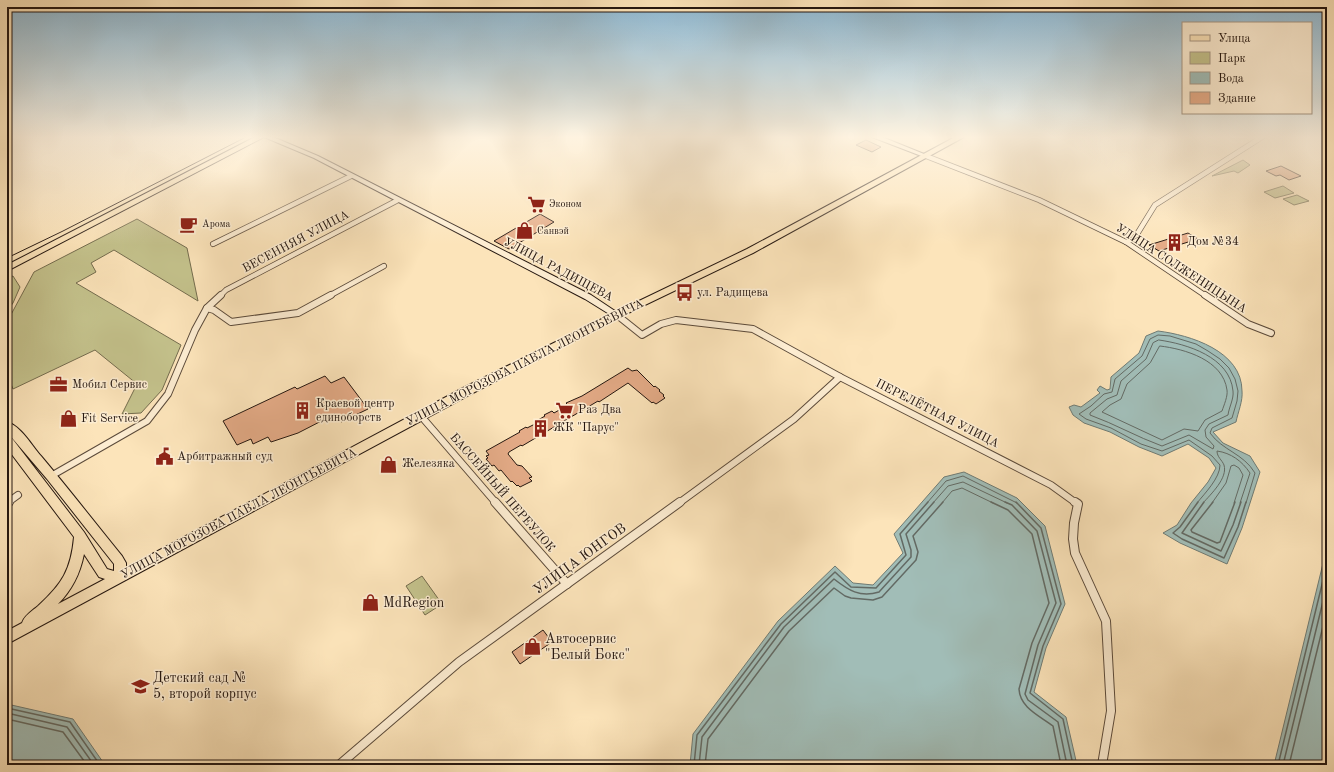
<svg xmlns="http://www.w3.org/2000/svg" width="1334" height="772" font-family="'Old Standard TT',serif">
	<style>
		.green { fill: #c4c28c; stroke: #746c4e }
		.water { fill: #a1bdb7; stroke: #6f7b74 }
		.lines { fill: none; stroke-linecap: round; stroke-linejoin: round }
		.shore-far1 { stroke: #636a64; stroke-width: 1 }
		.shore { stroke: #636a64; stroke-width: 1.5 }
		.building { fill: #e4ab87; stroke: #251710 }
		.street-far2-casing { stroke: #5b4a3a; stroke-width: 6 }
		.street-far1-casing { stroke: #5b4a3a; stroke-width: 8 }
		.street-casing { stroke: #5b4a3a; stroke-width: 10 }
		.secondary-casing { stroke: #251710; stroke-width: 2 }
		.primary-casing { stroke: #251710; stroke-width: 2 }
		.street-far2 { stroke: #fdedd2; stroke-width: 4.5 }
		.street-far1 { stroke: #fdedd2; stroke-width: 6 }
		.street { stroke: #fdedd2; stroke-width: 8 }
		.secondary { fill: #fdedd2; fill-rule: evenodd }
		.primary { fill: #fce4ba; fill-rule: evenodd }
		.tram { stroke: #251710; stroke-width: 1 }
		.labels { text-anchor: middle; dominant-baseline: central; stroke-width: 3; stroke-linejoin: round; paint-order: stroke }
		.far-poi-label { font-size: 10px; fill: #251710; stroke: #fdedd2; text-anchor: start }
		.street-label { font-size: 12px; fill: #251710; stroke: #fdedd2 }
		.poi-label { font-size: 12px; fill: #251710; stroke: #fdedd2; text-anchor: start }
		.near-street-label { font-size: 14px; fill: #251710; stroke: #fdedd2 }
		.near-poi-label { font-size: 14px; fill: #251710; stroke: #fdedd2; text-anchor: start }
	</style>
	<rect width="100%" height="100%" fill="#fce4ba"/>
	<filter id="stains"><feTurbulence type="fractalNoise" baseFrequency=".005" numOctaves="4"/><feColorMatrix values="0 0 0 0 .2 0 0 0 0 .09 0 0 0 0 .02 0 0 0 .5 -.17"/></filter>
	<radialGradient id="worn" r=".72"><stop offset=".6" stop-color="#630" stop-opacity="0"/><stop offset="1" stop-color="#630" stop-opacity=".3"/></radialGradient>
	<g class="green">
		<path d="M1243 160 1250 165 1238 173 1234 171 1212 176Z"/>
		<path d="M1283 186 1294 193 1275 198 1264 192Z"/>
		<path d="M1297 195 1309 201 1294 205 1283 199Z"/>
		<path d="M137 219 187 248 198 301 114 250 91 263 96 272 76 283 181 345 162 390 141 413 122 414 137 384 95 350 13 389 7 374V322L34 272Z"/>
		<path d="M13 276 20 287 13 303 7 311V278Z"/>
		<path d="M422 576 442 604 425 615 406 586Z"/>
	</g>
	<g class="water">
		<path d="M1158 331C1190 335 1242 351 1242 391 1243 401 1238 412 1236 422L1213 432 1223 443 1250 456 1260 472 1242 528 1227 564 1180 543 1163 533 1177 525 1191 503 1208 482 1216 468 1209 458 1188 444 1162 456 1139 447 1110 432 1084 423 1073 415 1069 407 1074 405 1081 407 1100 393 1097 390 1100 386 1107 390 1110 389 1111 377 1139 353 1146 336Z"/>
		<path d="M964 472 1017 498 1045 526 1065 604 1046 648 1034 692 1066 717 1077 765H690L693 734 778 621 835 566 853 583 873 585 903 553 894 534 944 477Z"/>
		<path d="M1327 547V765H1274Z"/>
		<path d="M7 704 73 719 105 765H7Z"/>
	</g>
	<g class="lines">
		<g class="shore-far1">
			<path d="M1159 340C1187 344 1230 357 1233 391 1234 399 1229 407 1228 415L1209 424 1205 430 1206 437 1214 446 1213 449 1189 435 1162 446C1137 437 1115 424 1090 415V413L1107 399 1117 395 1121 381 1146 359 1153 343Z"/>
			<path d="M1160 346C1185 349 1223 360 1227 390 1228 396 1224 405 1222 411L1205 420 1198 431 1184 429 1162 440 1102 412 1110 405 1121 399 1127 384 1150 363Z"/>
			<path d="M927 503 946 481 963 476 1017 503"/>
			<path d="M933 503 948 486 963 482 1007 503"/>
			<path d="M942 503 952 491 962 488 993 503"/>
			<path d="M1197 503C1205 493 1220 478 1220 465L1212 456 1189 440 1162 451 1141 444 1111 428 1086 419 1079 414 1091 406 1104 394 1112 392 1115 379 1142 356 1150 339 1158 335 1170 336 1196 344 1208 351 1220 359 1229 368 1235 379 1238 391 1237 401 1232 418 1212 428 1210 433C1223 451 1243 453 1255 473L1246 503"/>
			<path d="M1203 503C1211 494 1228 478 1224 465 1222 460 1217 457 1217 451 1231 453 1242 461 1250 473L1240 503"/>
			<path d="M1212 503 1226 483 1231 466 1234 465 1239 468 1243 475 1234 503"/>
		</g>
		<g class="shore">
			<path d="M991 502 1008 510 1032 534 1049 603 1032 643 1019 689C1020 708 1040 716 1053 726L1061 765"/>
			<path d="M1005 502 1012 505 1037 531 1056 603 1038 645 1025 694 1028 700 1058 722 1067 765"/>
			<path d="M1016 502 1041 528 1061 604 1043 646 1030 693 1063 719 1073 765"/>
			<path d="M1198 502 1180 527 1173 533 1182 539 1224 558 1238 527 1246 502"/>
			<path d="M1204 502 1182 533 1221 551 1233 525 1241 502"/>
			<path d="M1213 502 1191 530 1192 532 1217 543 1220 542 1235 502"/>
			<path d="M7 708 70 722 100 765"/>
			<path d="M7 713 67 727 94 765"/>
			<path d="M7 719 63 732 87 765"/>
			<path d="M694 765 697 735 781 624 835 572 851 587 876 588 906 555 900 534 928 502"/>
			<path d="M699 765 702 737 784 627 834 579C848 590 860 598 879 592L911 557V550L906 534 934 502"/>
			<path d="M705 765 708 739 789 631 834 588 845 596 851 598 873 600 882 597 916 560 918 552 913 536 943 502"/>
			<path d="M1278 765 1327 564"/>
			<path d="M1283 765 1327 585"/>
			<path d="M1289 765 1327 610"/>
		</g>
	</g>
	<g class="building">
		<path d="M866 140 881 147 872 152 856 145Z"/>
		<path d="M1281 166 1301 176 1289 180 1280 175 1276 176 1266 171Z"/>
		<path d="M540 214 554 222 509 249 494 241Z"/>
		<path d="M1188 233 1198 239 1159 251 1149 245Z"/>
		<path d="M628 368 632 371 637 370 654 387 655 386 660 390 659 391 664 395 663 396 665 398 656 404 653 402 652 403 628 383 599 402 598 401 522 446 521 445 509 452 508 454 517 465 522 466 532 477 529 478 532 481 520 487 518 485 517 486 512 481 511 482 501 470 499 471 494 465 492 466 486 459 488 458 486 456 489 455 486 451 520 432 519 431 526 427 527 428 539 422 538 420 545 416 544 415 552 411 554 413 568 405 566 403 582 396Z"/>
		<path d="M325 376 331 383 344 377 368 409 341 422 335 414 298 433 271 442 268 437 253 444 251 439 237 445 223 421 295 387 297 389Z"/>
		<path d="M543 630 552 642 520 664 512 652Z"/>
	</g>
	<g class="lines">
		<defs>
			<g id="street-far2">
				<path d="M926 156 1039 200 1126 242 1206 296"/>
				<path d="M1126 242 1134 239 1155 205 1262 137"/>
				<path d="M213 244 351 176"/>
				<path d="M220 296 226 290 398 200"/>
				<path d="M329 296 384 266"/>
			</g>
			<g id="street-far1">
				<path d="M1205 295 1248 324 1271 333"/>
				<path d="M207 308 221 295"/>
				<path d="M617 315 642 335 661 324 676 320 753 329 840 377 1051 485 1076 503"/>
				<path d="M421 416 496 503"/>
				<path d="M51 476 147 421 168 394 195 330 207 308 214 310 231 322 298 313 331 295"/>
				<path d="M7 503 18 495"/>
				<path d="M679 503 794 419 840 377"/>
			</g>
			<g id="street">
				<path d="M495 502 567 584"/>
				<path d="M1075 502 1078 504 1074 523 1073 539 1075 553 1106 621 1111 711 1102 765"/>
				<path d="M7 503 9 502"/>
				<path d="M339 765 459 662 680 502"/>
			</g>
			<g id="secondary">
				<path d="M264 137H273L318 156 591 295 621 315 620 317H614L585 299 314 158Z"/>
				<path d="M872 137H882L929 156 924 157Z"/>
			</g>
			<g id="primary">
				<path d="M255 137H264L7 271V265Z"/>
				<path d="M955 137H964L753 253 620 317 469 395 7 644V631L22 623C24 616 32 611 38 606 62 584 71 570 74 537L7 448V436L11 437 84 532 107 569 114 571V564L47 479 7 432V422C21 426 32 446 41 456 69 489 95 523 122 556L126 563V568L461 389 614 313 747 249ZM84 554 99 577 105 579 58 604C72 590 80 574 84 554Z"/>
			</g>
		</defs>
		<use href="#street-far2" class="street-far2-casing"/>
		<use href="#street-far1" class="street-far1-casing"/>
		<use href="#street" class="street-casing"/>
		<use href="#secondary" class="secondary-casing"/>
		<use href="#primary" class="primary-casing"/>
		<use href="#street-far2" class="street-far2"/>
		<use href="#street-far1" class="street-far1"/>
		<use href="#street" class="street"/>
		<use href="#secondary" class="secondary"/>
		<use href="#primary" class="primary"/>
		<path class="tram" d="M7 258 63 231 246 137"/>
	</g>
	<linearGradient id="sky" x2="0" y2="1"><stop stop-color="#8bb8d4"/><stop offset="0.56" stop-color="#fef3e0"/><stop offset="1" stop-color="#fef3e0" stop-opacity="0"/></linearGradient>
	<rect width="1334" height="245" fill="url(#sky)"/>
	<defs>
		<symbol id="supermarket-bare" viewBox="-9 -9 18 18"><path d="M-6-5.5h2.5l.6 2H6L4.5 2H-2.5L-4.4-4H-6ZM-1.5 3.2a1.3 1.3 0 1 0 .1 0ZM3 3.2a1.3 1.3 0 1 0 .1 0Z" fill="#8f2418" stroke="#fdedd2" stroke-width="2.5" paint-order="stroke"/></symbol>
		<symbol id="cafe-bare" viewBox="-9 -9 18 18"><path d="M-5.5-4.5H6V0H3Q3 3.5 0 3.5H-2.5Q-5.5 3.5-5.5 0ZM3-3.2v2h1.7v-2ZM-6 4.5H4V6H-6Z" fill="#8f2418" stroke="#fdedd2" stroke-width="2.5" paint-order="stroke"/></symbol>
		<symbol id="shop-bare" viewBox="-9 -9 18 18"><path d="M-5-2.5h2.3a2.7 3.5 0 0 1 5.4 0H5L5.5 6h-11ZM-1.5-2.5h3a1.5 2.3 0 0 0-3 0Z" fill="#8f2418" stroke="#fdedd2" stroke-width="2.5" paint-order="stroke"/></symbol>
		<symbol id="building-bare" viewBox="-9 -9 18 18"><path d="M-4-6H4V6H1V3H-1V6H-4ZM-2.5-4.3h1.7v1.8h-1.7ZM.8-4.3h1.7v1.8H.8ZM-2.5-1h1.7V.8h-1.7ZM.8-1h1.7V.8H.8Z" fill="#8f2418" stroke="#fdedd2" stroke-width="2.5" paint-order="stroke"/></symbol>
		<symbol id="bus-bare" viewBox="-9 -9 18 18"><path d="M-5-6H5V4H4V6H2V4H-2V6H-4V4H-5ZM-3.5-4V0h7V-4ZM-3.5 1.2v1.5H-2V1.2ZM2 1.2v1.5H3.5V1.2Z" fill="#8f2418" stroke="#fdedd2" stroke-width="2.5" paint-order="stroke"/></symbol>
		<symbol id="office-bare" viewBox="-9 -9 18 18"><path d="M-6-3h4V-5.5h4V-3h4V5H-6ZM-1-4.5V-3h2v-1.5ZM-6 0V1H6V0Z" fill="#8f2418" stroke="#fdedd2" stroke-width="2.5" paint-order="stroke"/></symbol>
		<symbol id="civic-bare" viewBox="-9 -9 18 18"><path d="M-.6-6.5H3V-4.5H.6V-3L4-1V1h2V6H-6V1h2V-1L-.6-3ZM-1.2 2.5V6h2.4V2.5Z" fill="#8f2418" stroke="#fdedd2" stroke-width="2.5" paint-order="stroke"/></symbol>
		<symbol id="school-bare" viewBox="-9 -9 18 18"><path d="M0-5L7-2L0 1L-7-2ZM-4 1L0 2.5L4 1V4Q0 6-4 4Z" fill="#8f2418" stroke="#fdedd2" stroke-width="2.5" paint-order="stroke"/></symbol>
	</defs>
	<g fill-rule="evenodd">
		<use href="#supermarket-bare" x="524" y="192" width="25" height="25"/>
		<use href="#cafe-bare" x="176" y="212" width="25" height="25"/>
		<use href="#shop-bare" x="512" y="218" width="25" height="25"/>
		<use href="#building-bare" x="1162" y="230" width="25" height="25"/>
		<use href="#bus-bare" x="672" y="280" width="25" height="25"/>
		<use href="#office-bare" x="46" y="372" width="25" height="25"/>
		<use href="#supermarket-bare" x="552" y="398" width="25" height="25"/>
		<use href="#building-bare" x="290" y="398" width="25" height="25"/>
		<use href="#shop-bare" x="56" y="406" width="25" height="25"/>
		<use href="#building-bare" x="528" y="416" width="25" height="25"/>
		<use href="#civic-bare" x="152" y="444" width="25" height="25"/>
		<use href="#shop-bare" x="376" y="452" width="25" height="25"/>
		<use href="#shop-bare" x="358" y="590" width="25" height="25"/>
		<use href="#shop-bare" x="520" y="634" width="25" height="25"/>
		<use href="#school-bare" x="128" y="674" width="25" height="25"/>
	</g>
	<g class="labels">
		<g class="far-poi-label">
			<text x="549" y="204">Эконом</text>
			<text x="202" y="224">Арома</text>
			<text x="537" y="231">Санвэй</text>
		</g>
		<g class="street-label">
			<text transform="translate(296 242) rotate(-28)">ВЕСЕННЯЯ УЛИЦА</text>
			<text transform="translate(1181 269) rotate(33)">УЛИЦА СОЛЖЕНИЦЫНА</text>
			<text transform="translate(558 270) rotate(28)">УЛИЦА РАДИЩЕВА</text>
			<text transform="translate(525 363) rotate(-27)">УЛИЦА МОРОЗОВА ПАВЛА ЛЕОНТЬЕВИЧА</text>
			<text transform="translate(937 414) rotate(27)">ПЕРЕЛЁТНАЯ УЛИЦА</text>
			<text transform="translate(502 493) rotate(49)">БАССЕЙНЫЙ ПЕРЕУЛОК</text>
			<text transform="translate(239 514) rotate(-28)">УЛИЦА МОРОЗОВА ПАВЛА ЛЕОНТЬЕВИЧА</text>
		</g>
		<g class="poi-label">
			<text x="1187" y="242">Дом №34</text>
			<text x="697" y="293">ул. Радищева</text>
			<text x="72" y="385">Мобил Сервис</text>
			<text x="316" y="404">Краевой центр<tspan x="316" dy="14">единоборств</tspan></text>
			<text x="578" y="410">Раз Два</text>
			<text x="81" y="419">Fit Service</text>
			<text x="553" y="428">ЖК "Парус"</text>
			<text x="177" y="457">Арбитражный суд</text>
			<text x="402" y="464">Железяка</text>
		</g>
		<g class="near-street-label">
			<text transform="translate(580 559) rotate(-36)">УЛИЦА ЮНГОВ</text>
		</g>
		<g class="near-poi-label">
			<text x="383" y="603">MdRegion</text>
			<text x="545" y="639">Автосервис<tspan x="545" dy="16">"Белый Бокс"</tspan></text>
			<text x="153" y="678">Детский сад №<tspan x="153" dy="16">5, второй корпус</tspan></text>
		</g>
	</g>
	<rect width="1334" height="772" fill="none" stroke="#fce4ba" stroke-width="24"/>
	<rect x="8" y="8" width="1318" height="756" fill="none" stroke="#251710" stroke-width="2"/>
	<rect x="12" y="12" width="1310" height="748" fill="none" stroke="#251710"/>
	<rect x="1182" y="22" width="130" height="92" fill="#fdedd2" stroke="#a79784"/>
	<rect x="1190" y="35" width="20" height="6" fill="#fce4ba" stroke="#a79784"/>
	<text x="1218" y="42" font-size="12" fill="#251710">Улица</text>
	<rect x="1190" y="52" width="20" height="12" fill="#c4c28c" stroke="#a79784"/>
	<text x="1218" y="62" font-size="12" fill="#251710">Парк</text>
	<rect x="1190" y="72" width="20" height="12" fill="#a1bdb7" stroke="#a79784"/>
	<text x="1218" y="82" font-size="12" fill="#251710">Вода</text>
	<rect x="1190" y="92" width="20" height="12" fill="#e4ab87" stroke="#a79784"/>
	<text x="1218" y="102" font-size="12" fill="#251710">Здание</text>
	<rect width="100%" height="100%" filter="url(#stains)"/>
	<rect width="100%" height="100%" fill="url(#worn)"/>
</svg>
